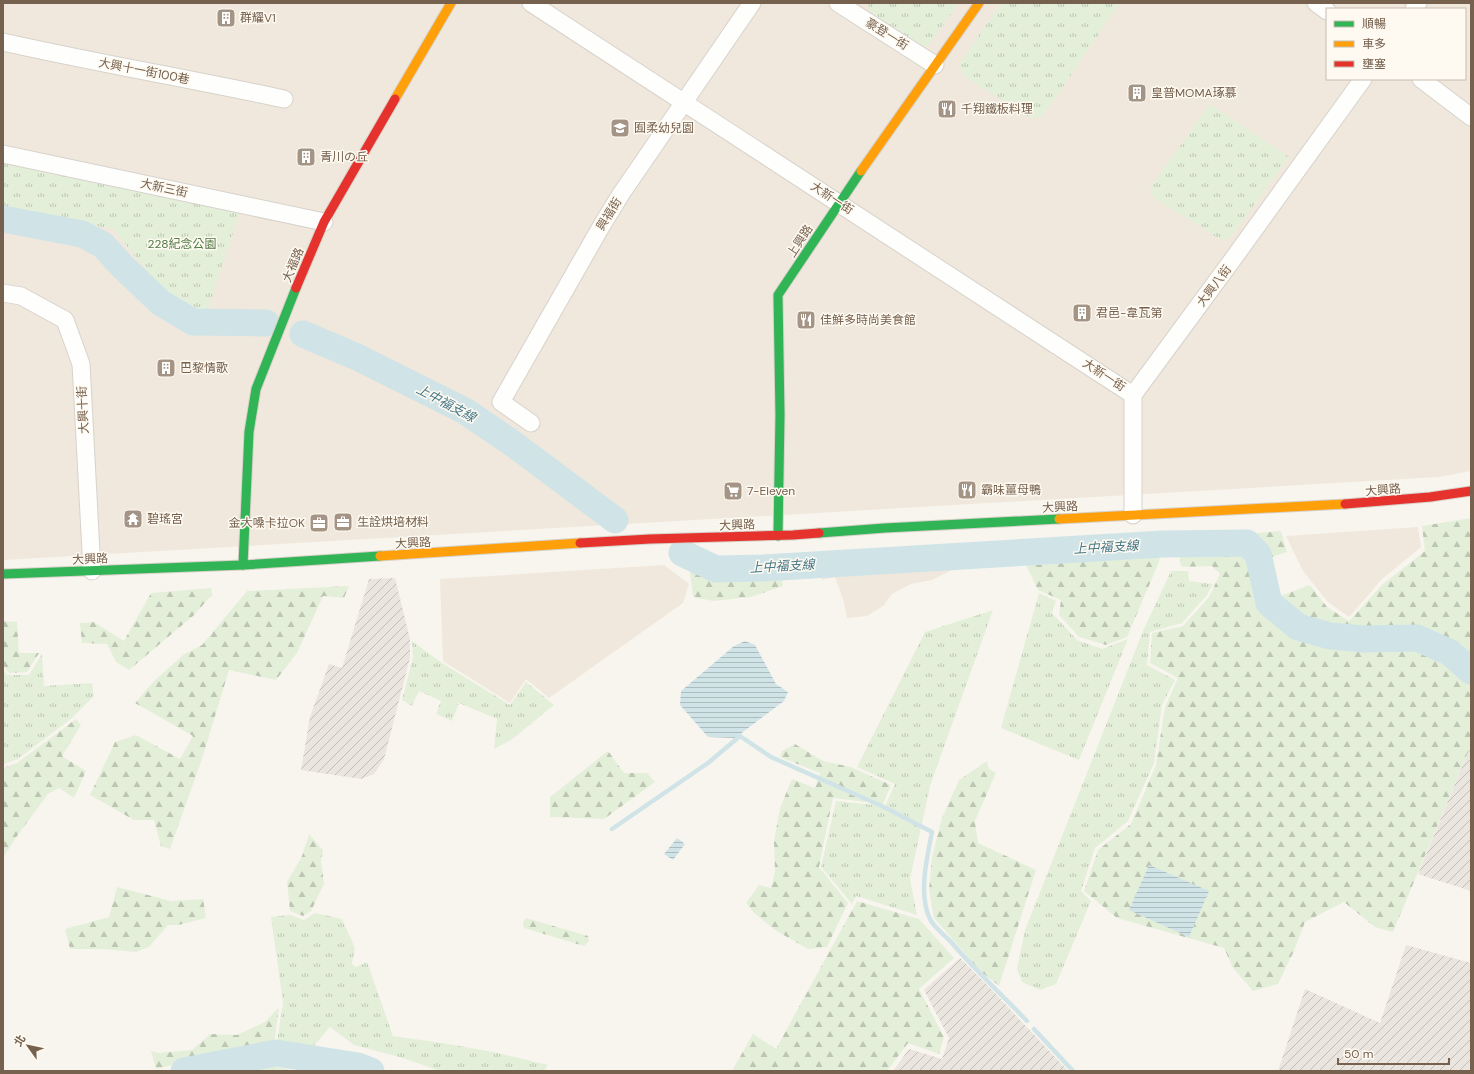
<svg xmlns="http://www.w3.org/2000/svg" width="1474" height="1074" font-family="'DM Sans','Noto Sans TC','Noto Sans JP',sans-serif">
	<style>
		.residential { fill: #f0e8dc; fill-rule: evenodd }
		.industrial { fill: url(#industrial-furrows) }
		.grass { fill: url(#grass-tufts) }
		.forest { fill: url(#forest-firs) }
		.water { fill: url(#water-rules) }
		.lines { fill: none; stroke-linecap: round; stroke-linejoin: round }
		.stream { stroke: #d0e4e8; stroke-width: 4.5 }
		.river { stroke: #d0e4e8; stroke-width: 27 }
		.street-casing { stroke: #d7d2cc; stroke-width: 19 }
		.fast-casing { stroke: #d6d1c9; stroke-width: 11 }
		.slow-casing { stroke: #d6d1c9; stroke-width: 11 }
		.jam-casing { stroke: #d6d1c9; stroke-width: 11 }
		.street { stroke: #fefefc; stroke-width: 17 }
		.fast { stroke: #30b455; stroke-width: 9 }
		.slow { stroke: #ff9f0a; stroke-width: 9 }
		.jam { stroke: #e5322d; stroke-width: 9 }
		.labels { text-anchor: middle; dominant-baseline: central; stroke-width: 3; stroke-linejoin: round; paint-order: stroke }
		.poi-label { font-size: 12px; fill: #76604e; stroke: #fefaf1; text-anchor: start }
		.street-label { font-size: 12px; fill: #76604e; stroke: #fefaf1 }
		.park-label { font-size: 12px; fill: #517b46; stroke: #fefaf1 }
		.water-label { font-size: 13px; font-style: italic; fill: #487889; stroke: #fefaf1 }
	</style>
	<defs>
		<pattern id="industrial-furrows" width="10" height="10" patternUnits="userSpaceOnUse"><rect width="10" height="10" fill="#ebe5df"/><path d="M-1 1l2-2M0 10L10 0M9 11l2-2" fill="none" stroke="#c3bdb7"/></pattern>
		<pattern id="grass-tufts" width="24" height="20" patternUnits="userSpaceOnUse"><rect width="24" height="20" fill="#e4efda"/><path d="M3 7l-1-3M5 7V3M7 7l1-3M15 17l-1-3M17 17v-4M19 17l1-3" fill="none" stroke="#bdc5b3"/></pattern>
		<pattern id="forest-firs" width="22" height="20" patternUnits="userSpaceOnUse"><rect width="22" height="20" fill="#e4efda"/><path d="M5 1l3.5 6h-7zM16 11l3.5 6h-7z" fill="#bdc5b3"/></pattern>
		<pattern id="water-rules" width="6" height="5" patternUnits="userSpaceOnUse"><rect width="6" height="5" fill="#d0e4e8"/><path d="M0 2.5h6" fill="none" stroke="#adbcbe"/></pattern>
	</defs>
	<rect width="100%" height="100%" fill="#f8f5ee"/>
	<g class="residential">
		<path d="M3 3H1471V471L1439 477 3 560ZM1327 9H1465V79H1327Z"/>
		<path d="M1418 527 1421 547 1382 579 1349 617 1328 602 1303 571 1286 536Z"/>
		<path d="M864 554 865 574 896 573 895 566 955 565 956 568 932 580 911 584 892 594 883 606 867 616 847 618 844 602 835 577 822 580 821 556Z"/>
		<path d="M664 565 689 584 683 603 549 698 526 679 510 703 443 661 440 579Z"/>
	</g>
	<g class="industrial">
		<path d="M395 578 410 639V658L384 759 374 774 361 779 301 770 310 717 329 664 342 668 369 579Z"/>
		<path d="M1471 745V891L1418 874Z"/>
		<path d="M1406 945 1471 963V1071H1278L1305 989 1380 1023Z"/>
		<path d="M960 958 990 988 1068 1071H893L909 1049 942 1059 949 1038 924 990Z"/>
	</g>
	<g class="grass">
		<path d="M868 3H959L929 45 921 48 870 14Z"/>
		<path d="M1001 3H1120L1043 116 1032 119 964 76 959 65Z"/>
		<path d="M1210 104 1289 157 1231 237 1221 240 1153 197 1150 188Z"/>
		<path d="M3 163 240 212 207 312 189 310 171 300 113 229 3 208Z"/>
		<path d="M1171 571H1188L1189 581 1213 584 1207 595 1182 623 1150 632 1147 665 1175 680 1162 705 1154 763 1128 821 1095 848 1081 891 1091 901 1056 984 1040 990 1022 982 1017 969 1025 930 1143 631Z"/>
		<path d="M1039 593 1056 601 1052 613 1077 640 1102 649 1128 639 1079 760 1001 728Z"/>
		<path d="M993 610 930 786 910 879 917 915 856 896 852 904 821 867 836 801 885 806 895 784 857 767 925 632Z"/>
		<path d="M412 641 442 663 510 705 526 682 554 705 511 740 494 749 497 719 459 703 452 721 436 714 441 701 419 691 412 706 402 700 413 657Z"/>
		<path d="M42 654 44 686 92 683 94 696 72 718 18 759 3 764V669L7 675H29Z"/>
		<path d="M315 913 342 919 355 948 352 964 356 967 367 962 393 1036 449 1044 498 1053 548 1065 544 1071H440L403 1058 354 1045 330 1027 312 1048 277 1041 283 1003 271 917 290 915 304 920Z"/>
	</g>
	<g class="forest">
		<path d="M1471 518V745L1393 932 1375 927 1344 902 1305 922 1293 953 1278 984 1253 991 1233 968 1224 948 1117 918 1084 891 1098 850 1131 824 1156 765 1165 707 1178 678 1150 663 1152 633 1183 626 1209 597 1220 574 1212 566 1182 567 1179 560 1188 539 1281 531 1287 552 1254 563 1264 602 1310 585 1327 607 1349 621 1383 584 1425 551 1422 526Z"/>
		<path d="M1161 550 1159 562 1127 637 1106 645 1079 637 1059 615 1061 600 1038 590 1023 559Z"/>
		<path d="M780 562 783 586 751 597 713 601 693 597 689 563Z"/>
		<path d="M349 586 344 598 323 596 297 653 276 680 229 670 202 759 170 849 161 846 154 820H134L90 795 115 742 136 735 180 759 193 736 135 703 154 681 183 655 202 645 247 591Z"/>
		<path d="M211 588 212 595 193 616 129 670 116 662 107 644 82 643 80 623 94 622 124 641 151 593Z"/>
		<path d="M3 621 17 622 19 653H39L27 672 9 673 3 665Z"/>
		<path d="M76 719 81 725 62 756 86 771 74 798 59 788 48 794 17 836 3 858V768L17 763Z"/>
		<path d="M795 744 823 761 851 767 891 785 883 804 833 798 819 867 848 903 827 947 808 949 775 930 754 913 746 903 759 885 771 888 775 871 774 841 780 808 792 779 815 788 820 773 780 757 782 751Z"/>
		<path d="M608 751 624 773H647L655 782 604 819 550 817V797Z"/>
		<path d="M987 761 989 769 996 773 975 821 978 843 1036 870 999 986 980 971 934 918 929 890 932 857 942 818 959 780Z"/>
		<path d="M309 834 323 850 321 860 324 884 311 911 303 916 290 911 287 882 302 856Z"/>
		<path d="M117 887 171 901 203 899 206 918 178 925H168L149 947 136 952 103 949H70L65 929 109 917Z"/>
		<path d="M857 901 919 919 954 958 919 989 944 1037 939 1054 908 1043 887 1071H732L753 1034 776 1049Z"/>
		<path d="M526 918 588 936 589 941 584 946 524 928 523 922Z"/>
		<path d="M279 1007 274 1045 193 1060 156 1069 151 1051 159 1053 192 1050 210 1034 237 1035 265 1022Z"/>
		<path d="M270 1066 288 1069 291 1071H220L240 1067Z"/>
	</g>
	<g class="water">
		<path d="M745 641 755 645 776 684 788 692 784 701 735 738 708 737 680 705 681 691 734 646Z"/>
		<path d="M677 838 685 844 673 860 664 854Z"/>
		<path d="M1149 865 1209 891 1189 937 1129 910Z"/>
	</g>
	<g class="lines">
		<g class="stream">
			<path d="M612 829 708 763 740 736 771 757 884 807 932 832C927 857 918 895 930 919 934 927 944 935 951 942 975 970 1002 995 1027 1021"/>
			<path d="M1034 1029 1073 1071"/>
		</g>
		<g class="river">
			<path d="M3 219 82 234 103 245 122 266 161 303 193 322 266 323"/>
			<path d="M303 334 357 357 465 411 512 443 615 520"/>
			<path d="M682 553 716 569 763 568 1163 544 1247 543 1258 554 1269 603 1298 627 1330 636 1364 639 1417 638 1449 652 1471 671"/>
			<path d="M184 1071 276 1053 358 1066 371 1071"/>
		</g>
		<defs>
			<g id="street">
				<path d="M531 3 1133 395"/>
				<path d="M838 3 935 65"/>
				<path d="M1316 3 1327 11"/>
				<path d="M1414 9 1418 3"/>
				<path d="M3 42C96 63 191 79 284 99"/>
				<path d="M1421 79 1471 117"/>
				<path d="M3 154 324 222"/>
				<path d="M3 293 21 296 65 320 81 364 92 571"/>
				<path d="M531 423 501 402 602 225 621 194 752 3"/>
				<path d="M1133 515V395L1233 259 1363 79"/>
			</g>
			<g id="fast">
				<path d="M819 533 885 528 1059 519"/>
				<path d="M778 536 780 415 778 295 861 171"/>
				<path d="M243 565 249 432 256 389 296 288"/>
				<path d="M3 574 243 565 380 556"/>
			</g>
			<g id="slow">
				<path d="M395 99 451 3"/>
				<path d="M861 171 979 3"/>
				<path d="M1059 519 1345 504"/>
				<path d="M380 556 580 543"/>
			</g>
			<g id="jam">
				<path d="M296 288 324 222 395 99"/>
				<path d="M1345 504 1430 497 1471 491"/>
				<path d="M580 543 650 539 793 535 819 533"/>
			</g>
		</defs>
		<use href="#street" class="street-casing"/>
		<use href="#fast" class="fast-casing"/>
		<use href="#slow" class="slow-casing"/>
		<use href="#jam" class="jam-casing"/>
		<use href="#street" class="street"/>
		<use href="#fast" class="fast"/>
		<use href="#slow" class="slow"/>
		<use href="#jam" class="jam"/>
	</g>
	<defs>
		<symbol id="building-square" viewBox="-11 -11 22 22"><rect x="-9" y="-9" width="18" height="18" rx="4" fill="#a49486" stroke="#fefaf1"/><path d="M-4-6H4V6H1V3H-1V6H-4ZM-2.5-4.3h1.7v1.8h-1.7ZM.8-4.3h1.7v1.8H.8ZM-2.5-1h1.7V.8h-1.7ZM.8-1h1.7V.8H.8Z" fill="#fff"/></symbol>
		<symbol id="restaurant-square" viewBox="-11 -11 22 22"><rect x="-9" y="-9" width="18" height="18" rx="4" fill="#a49486" stroke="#fefaf1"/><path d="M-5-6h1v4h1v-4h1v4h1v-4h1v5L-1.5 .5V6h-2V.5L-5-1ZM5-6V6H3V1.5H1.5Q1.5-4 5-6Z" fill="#fff"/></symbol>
		<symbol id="school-square" viewBox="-11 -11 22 22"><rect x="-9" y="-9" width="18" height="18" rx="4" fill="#a49486" stroke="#fefaf1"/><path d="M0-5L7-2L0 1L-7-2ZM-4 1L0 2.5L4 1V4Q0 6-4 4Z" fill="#fff"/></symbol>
		<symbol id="supermarket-square" viewBox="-11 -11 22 22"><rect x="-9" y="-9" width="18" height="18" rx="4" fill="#a49486" stroke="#fefaf1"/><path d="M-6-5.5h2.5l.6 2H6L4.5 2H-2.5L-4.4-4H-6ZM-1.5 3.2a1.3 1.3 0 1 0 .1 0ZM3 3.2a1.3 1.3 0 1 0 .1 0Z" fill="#fff"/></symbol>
		<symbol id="temple-square" viewBox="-11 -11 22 22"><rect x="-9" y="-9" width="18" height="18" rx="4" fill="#a49486" stroke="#fefaf1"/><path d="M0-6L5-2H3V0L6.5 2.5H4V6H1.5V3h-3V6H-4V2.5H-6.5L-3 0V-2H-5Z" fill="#fff"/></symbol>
		<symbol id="office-square" viewBox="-11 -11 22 22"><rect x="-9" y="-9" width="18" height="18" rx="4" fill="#a49486" stroke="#fefaf1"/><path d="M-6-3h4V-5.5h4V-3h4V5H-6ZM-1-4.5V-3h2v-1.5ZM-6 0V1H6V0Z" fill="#fff"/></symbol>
	</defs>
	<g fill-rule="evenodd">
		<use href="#building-square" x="215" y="7" width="22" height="22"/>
		<use href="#building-square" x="1126" y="82" width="22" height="22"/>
		<use href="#restaurant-square" x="936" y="98" width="22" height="22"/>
		<use href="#school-square" x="609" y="117" width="22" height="22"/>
		<use href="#building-square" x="295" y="146" width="22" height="22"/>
		<use href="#building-square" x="1071" y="302" width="22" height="22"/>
		<use href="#restaurant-square" x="795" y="309" width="22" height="22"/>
		<use href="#building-square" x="155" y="357" width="22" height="22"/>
		<use href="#restaurant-square" x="956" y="479" width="22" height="22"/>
		<use href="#supermarket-square" x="722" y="480" width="22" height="22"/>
		<use href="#temple-square" x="122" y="508" width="22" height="22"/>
		<use href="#office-square" x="332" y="511" width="22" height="22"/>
		<use href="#office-square" x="308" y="512" width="22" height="22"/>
	</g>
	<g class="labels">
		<g class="poi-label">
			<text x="240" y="18">群耀V1</text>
			<text x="1151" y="93">皇普MOMA琢慕</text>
			<text x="961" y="109">千翔鐵板料理</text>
			<text x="634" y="128">囿柔幼兒園</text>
			<text x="320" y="157">青川の丘</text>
			<text x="1096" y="313">君邑-韋瓦第</text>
			<text x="820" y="320">佳鮮多時尚美食館</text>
			<text x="180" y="368">巴黎情歌</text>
			<text x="981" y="490">霸味薑母鴨</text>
			<text x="747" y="491">7-Eleven</text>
			<text x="147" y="519">碧瑤宮</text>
			<text x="357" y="522">生詮烘培材料</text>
			<text x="305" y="523" text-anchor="end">金大嗓卡拉OK</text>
		</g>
		<g class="street-label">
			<text transform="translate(887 34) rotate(32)">豪登一街</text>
			<text transform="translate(144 71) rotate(11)">大興十一街100巷</text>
			<text transform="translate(164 188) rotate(12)">大新三街</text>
			<text transform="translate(832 198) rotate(33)">大新一街</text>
			<text transform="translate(609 214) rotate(-58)">興福街</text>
			<text transform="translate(800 241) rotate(-57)">上興路</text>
			<text transform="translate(293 265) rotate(-67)">大福路</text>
			<text transform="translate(1214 286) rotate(-53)">大興八街</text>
			<text transform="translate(1104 375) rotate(33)">大新一街</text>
			<text transform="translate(83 410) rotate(-93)">大興十街</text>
			<text transform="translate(1383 490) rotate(-5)">大興路</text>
			<text transform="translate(1060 507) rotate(-3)">大興路</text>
			<text transform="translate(737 525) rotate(-2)">大興路</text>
			<text transform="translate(413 543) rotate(-3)">大興路</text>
			<text transform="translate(90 559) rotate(-2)">大興路</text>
		</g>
		<g class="park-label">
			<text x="182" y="244">228紀念公園</text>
		</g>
		<g class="water-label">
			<text transform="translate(446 403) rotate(28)">上中福支線</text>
			<text transform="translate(1106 547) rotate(-3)">上中福支線</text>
			<text transform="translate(782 566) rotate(-3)">上中福支線</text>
		</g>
	</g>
	<rect width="1474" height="1074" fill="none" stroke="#76604e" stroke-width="8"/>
	<rect x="1326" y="8" width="140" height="72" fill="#fefaf1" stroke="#c8bcb0"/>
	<rect x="1334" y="21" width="20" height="6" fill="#30b455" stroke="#c8bcb0"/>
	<text x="1362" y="28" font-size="12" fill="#76604e">順暢</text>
	<rect x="1334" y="41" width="20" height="6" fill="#ff9f0a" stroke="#c8bcb0"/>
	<text x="1362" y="48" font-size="12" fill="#76604e">車多</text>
	<rect x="1334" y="61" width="20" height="6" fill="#e5322d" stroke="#c8bcb0"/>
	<text x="1362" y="68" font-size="12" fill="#76604e">壅塞</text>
	<g transform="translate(28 1046) rotate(303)" stroke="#fefaf1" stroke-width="3" paint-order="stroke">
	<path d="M0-3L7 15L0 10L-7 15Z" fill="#76604e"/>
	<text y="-6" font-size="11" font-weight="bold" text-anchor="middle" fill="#76604e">北</text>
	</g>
	<path d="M1338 1058v6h111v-6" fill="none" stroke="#76604e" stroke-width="2"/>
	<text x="1344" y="1058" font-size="12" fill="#76604e" stroke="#fefaf1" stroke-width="3" paint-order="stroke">50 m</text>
</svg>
